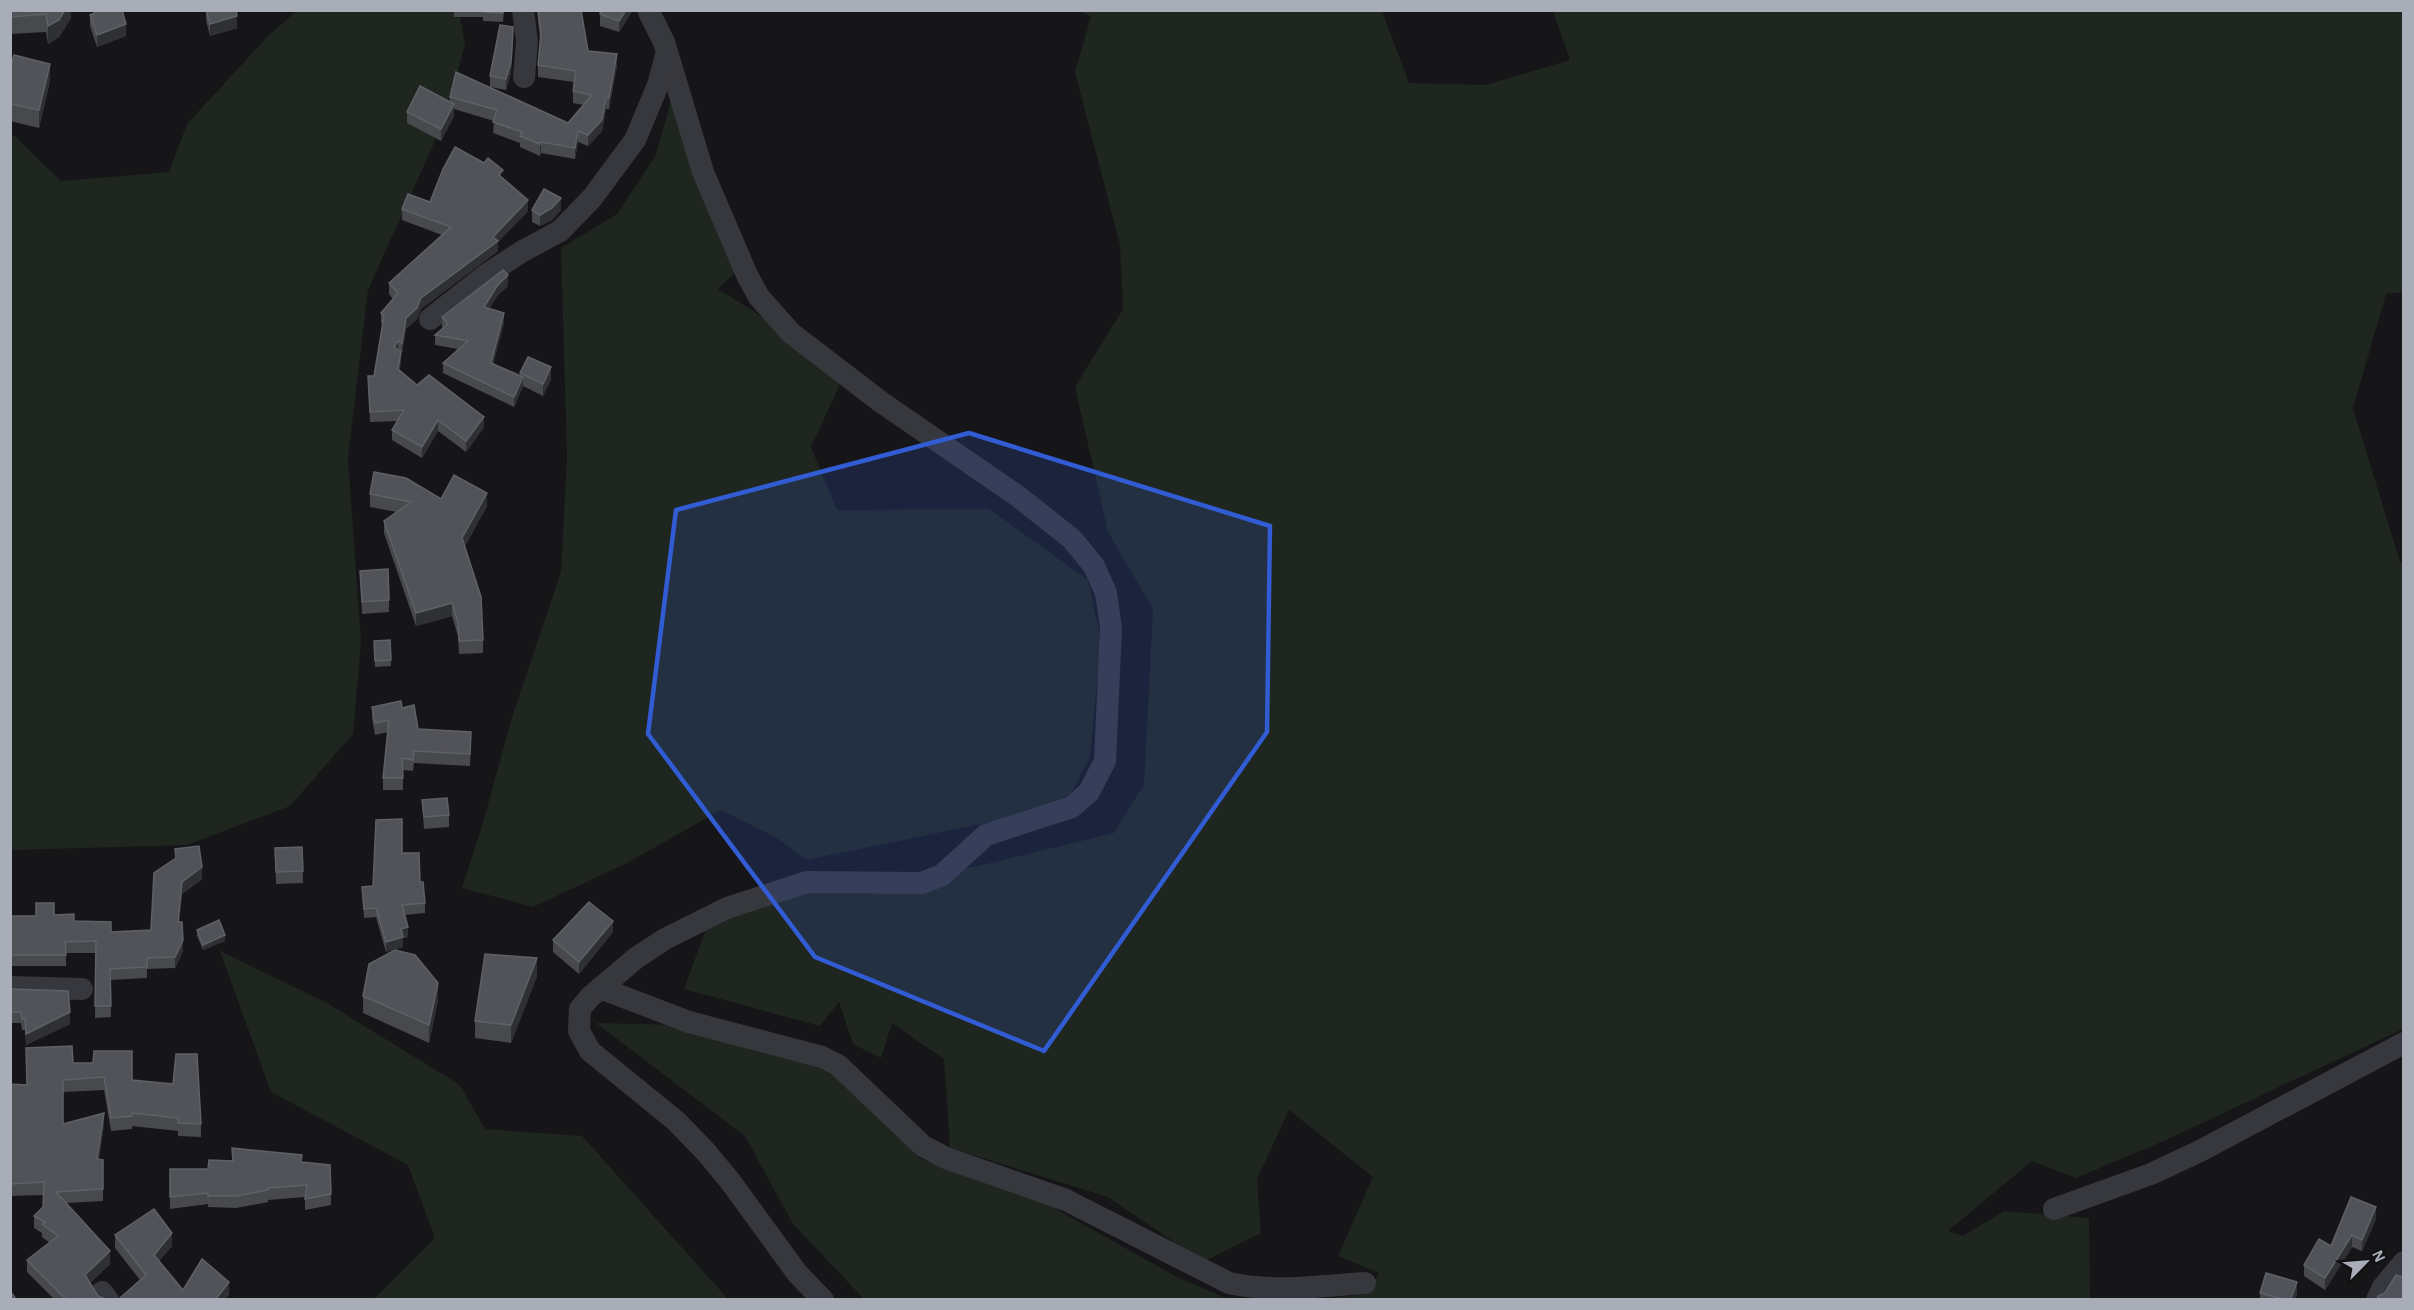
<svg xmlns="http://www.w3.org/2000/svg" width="2414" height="1310" font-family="'Alegreya Sans',sans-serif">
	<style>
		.green { fill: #1e261f }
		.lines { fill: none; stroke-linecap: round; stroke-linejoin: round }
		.minor { stroke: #37383d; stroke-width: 22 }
		.wall { fill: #47494d }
		.shaded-wall { fill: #2f3033 }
		.building { fill: #525359; stroke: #5f6168; stroke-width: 1.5 }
		.marked { fill: #325cd3; fill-opacity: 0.2; stroke: #325cd3; stroke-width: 4.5; stroke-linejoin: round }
	</style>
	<rect width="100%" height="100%" fill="#161618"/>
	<g class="green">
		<path d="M296 11H459L465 44 447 114 368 290 348 458 361 642 353 734 290 806 187 845 11 850 10 132 61 181 169 172 187 124 267 37Z"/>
		<path d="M1080 11H1382L1409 83 1486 85 1570 60 1553 11H2403V292L2386 294 2353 408 2400 562H2403V1029L2166 1140 2076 1178 2032 1161 1948 1231 1963 1236 2004 1211 2089 1218 2090 1299H1322L1367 1294 1379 1273 1338 1256 1373 1177 1289 1110 1257 1179 1261 1233 1203 1262 1108 1197 950 1148 944 1059 892 1023 881 1058 853 1044 839 1002 820 1026 684 989 706 929 776 894 978 866 1114 833 1144 784 1153 609 1108 532 1075 387 1123 309 1120 245 1075 72 1091 17Z"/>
		<path d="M677 79 747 261 718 289 755 312 842 380 811 447 837 510 989 509 1088 580 1101 641 1090 756 1071 794 1025 815 806 860 777 838 721 810 627 863 533 907 462 888 481 829 514 711 561 572 567 457 561 248 617 214 656 155Z"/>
		<path d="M220 951 327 1003 460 1085 485 1129 582 1136 728 1299H374L435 1238 408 1165 271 1092Z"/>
		<path d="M596 1023 683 1025 841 1063 919 1158 1052 1207 1177 1277 1228 1299H864L793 1224 745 1136Z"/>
	</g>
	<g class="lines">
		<g class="minor">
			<path d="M523 10 527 42 524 77"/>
			<path d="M648 10 664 42 703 172 747 275 759 297 791 333 881 402 1019 497 1072 539 1094 566 1106 593 1111 628 1105 761 1089 792 1072 807 986 835 942 875 922 883 807 882 727 908 665 939 636 958 590 997 580 1009 579 1031 590 1051 676 1121 706 1152 730 1181 797 1273 823 1300"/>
			<path d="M430 319 486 275 521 252 560 231 592 198 635 140 658 85 667 52"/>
			<path d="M10 987 82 989"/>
			<path d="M600 988 689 1022 822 1057 838 1065 923 1146 946 1158 1066 1200 1229 1283C1274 1293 1320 1286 1365 1283"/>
			<path d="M2054 1209 2151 1174 2200 1151 2404 1043"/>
			<path d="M102 1292 108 1300"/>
			<path d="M2377 1300 2383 1287 2404 1262"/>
		</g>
	</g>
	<g class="wall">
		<path d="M10 10H71V18L59 37 48 44 46 32 10 34Z"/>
		<path d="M206 10H236L237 28 210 36 206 20Z"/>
		<path d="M454 10H504L503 22 483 21V17H454Z"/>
		<path d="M537 10H581L588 51 617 66 609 109H606L602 131 588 146 578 142 575 159 541 153 540 156 520 147V143L493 133 494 121 454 109V116L441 141 407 123V112L450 102V97L568 123 584 105 573 103V91L574 82 538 77V65L540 39Z"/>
		<path d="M601 10H633L619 32 600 26V14Z"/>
		<path d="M90 15 126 36 97 47 90 26Z"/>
		<path d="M513 42 511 73 506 90 490 87V76Z"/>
		<path d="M10 69 50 81 39 128 10 121Z"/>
		<path d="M503 178 528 211 498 242V251L421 309 417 319 406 329 402 353 401 352 399 370 417 385 484 427 466 452 438 431 422 458 392 440V430L398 421 370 422 368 376H374L383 325 381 323V313L393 299 389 294V283L442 235 402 220V209L430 202Z"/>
		<path d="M532 210H561L552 220 540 226 532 222Z"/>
		<path d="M508 286 497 296 489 309 504 323 493 364 520 376V373L551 379 543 396 523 386 514 407 443 373V363L458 349 435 345V335L443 328 442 327V317Z"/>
		<path d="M370 494 441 499 487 506 465 546 483 640V653L459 654 458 636 452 616 416 626 384 533V521L397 512 370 507Z"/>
		<path d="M360 571 389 600V612L362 614Z"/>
		<path d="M390 640 391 666 375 667 374 641Z"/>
		<path d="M372 707 402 708 418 729 471 743 470 766 414 763 413 771 403 770V790H383V778L388 732 375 735 372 718Z"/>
		<path d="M422 800 449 815V827L424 829Z"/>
		<path d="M302 847 303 883 276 884 275 848Z"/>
		<path d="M175 849 202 879 182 894 179 922 183 951 175 968 147 969V978L110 980 111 1017 95 1018 96 953H66V966H11V974L10 916 54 915 111 932 151 930 175 859Z"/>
		<path d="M402 853 420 882 425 903V913L404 915 408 937 403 938V947L386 952 376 917 364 918 362 887 373 886Z"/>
		<path d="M197 930 225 941 203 950 197 936Z"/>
		<path d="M613 932 579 974 553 952V940Z"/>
		<path d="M537 976 511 1043 475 1038V1021Z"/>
		<path d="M10 989 70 1024 26 1045 25 1030H22L21 1023H10Z"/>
		<path d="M363 996 438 1000 429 1043 363 1013Z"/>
		<path d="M73 1063 132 1080 201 1124V1137L178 1136V1131L132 1126V1129L111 1131 104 1090 63 1092V1124L104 1125 99 1159 103 1160V1201L67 1203 110 1264 90 1283 98 1296 105 1299H54L27 1272V1260L50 1243 42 1237V1233L34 1228V1216L43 1207 44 1195 10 1196V1084L27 1085Z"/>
		<path d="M232 1148 302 1162 331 1194V1205L305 1210V1197L268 1200V1202L236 1208 208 1207V1204L170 1209V1169H208L232 1161Z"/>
		<path d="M2376 1219 2362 1251 2352 1247 2325 1290 2304 1276V1265L2331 1246Z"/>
		<path d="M115 1235 172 1246 159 1261 183 1290 229 1295 225 1299H119L140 1280 115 1248Z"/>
		<path d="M2260 1293 2297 1294 2295 1299H2260Z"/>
	</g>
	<g class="shaded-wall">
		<path d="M65 10H71V18L59 37 48 44V26Z"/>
		<path d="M626 10H633L619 32V21Z"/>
		<path d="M237 16V28L210 36V24Z"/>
		<path d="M126 24V36L97 47V35Z"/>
		<path d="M513 31 511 73 506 90V79Z"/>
		<path d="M617 54V66L609 109V98Z"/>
		<path d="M50 64V81L39 128V110Z"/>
		<path d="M606 98V109L602 131 588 146V135Z"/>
		<path d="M454 104V116L441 141V129Z"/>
		<path d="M578 131V142L575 159V148Z"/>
		<path d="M541 142V153L540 156V144Z"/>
		<path d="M561 198V210L552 220 540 226V215Z"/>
		<path d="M528 200V211L498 242V251L421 309 417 319 406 329 402 353V343L406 318 421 298 493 237Z"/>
		<path d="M508 275V286L497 296 484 318V307L497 286Z"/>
		<path d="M504 313V323L491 374V363Z"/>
		<path d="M398 341V351L394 347Z"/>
		<path d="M401 352V363L398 380V369Z"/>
		<path d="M551 367V379L543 396V384Z"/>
		<path d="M523 377V387L514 407V397Z"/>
		<path d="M484 417V427L466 452V441Z"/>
		<path d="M438 420V431L422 458V447Z"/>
		<path d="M487 493V506L462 551V538Z"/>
		<path d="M452 603V616L416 626V613Z"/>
		<path d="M202 867V879L182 894 178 934V922L182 882Z"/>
		<path d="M613 921V932L579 974V962Z"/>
		<path d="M408 927V937L403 938V947L386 952V942L401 929Z"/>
		<path d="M225 935V941L203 950V945Z"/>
		<path d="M183 940V951L175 968V957Z"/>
		<path d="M537 958V976L511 1043V1025Z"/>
		<path d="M438 983V1000L429 1043V1025Z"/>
		<path d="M70 1012V1024L26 1045V1034Z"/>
		<path d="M104 1113V1125L97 1172V1159Z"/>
		<path d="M2376 1207V1219L2362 1251V1240Z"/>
		<path d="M172 1233V1246L154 1267V1255Z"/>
		<path d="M2352 1235V1247L2325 1290V1278Z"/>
		<path d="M110 1251V1264L85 1288V1275Z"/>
		<path d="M229 1282V1295L225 1299H216Z"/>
		<path d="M2297 1282V1294L2295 1299H2291Z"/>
	</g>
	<g class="building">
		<path d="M10 10H65L59 20 48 26 46 14 10 17Z"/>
		<path d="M101 10H122L126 24 97 35 90 15Z"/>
		<path d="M206 10H236L237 16 210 24Z"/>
		<path d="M483 10H504L503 13 483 12Z"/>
		<path d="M538 10H581L588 51 617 54 609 98H606L602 120 588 135 578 131 575 148 541 142 540 144 520 136 522 132 493 122 497 110 450 97 456 72 568 123 592 95 573 91 576 71 538 65 541 33Z"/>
		<path d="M601 10H626L619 21 600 14Z"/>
		<path d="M500 25 513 27V31L511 62 506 79 490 76Z"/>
		<path d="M14 55 50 64 39 110 10 104V69Z"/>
		<path d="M420 86 454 104 441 129 407 112Z"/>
		<path d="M455 147 484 163 488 158 503 170 499 175 528 200 493 237 498 241 421 298 417 308 406 318 402 343 398 341 394 347 401 352 398 369 417 385 429 375 484 417 466 441 438 420 422 447 392 430 404 410 370 412 368 376H374L384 316 381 313 398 293 389 283 451 227 402 209 408 194 430 202 443 169Z"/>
		<path d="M544 189 561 198 552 208 540 215 532 210Z"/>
		<path d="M503 270 508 275 497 286 484 307 504 313 491 363 523 377 514 397 443 363 468 341 435 335 448 324 442 317Z"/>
		<path d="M528 357 551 367 543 384 520 373Z"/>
		<path d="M374 472 406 478 441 499 454 475 487 493 462 538 481 597 483 640 459 641 458 623 452 603 416 613 384 521 411 502 370 494Z"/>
		<path d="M388 569 389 600 362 602 360 571Z"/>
		<path d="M390 640 391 660 375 661 374 641Z"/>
		<path d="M401 701 402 708 414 705 418 729 471 732 470 754 414 751 413 760 402 758 403 778H383L389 720 375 723 372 707Z"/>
		<path d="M447 798 449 815 424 817 422 800Z"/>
		<path d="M402 819V853H419L420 882H423L425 903 402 905 408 927 401 929 403 937 386 942 376 908 364 909 362 887 373 886 376 820Z"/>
		<path d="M199 846 202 867 182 882 178 922H182L183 940 175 957 147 958V967L110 969 111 1006H95L96 941 65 942 66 955H11V962L10 963V916H36V903H54V915L74 914V921L111 922V932L151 930 154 873 176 858 175 849Z"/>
		<path d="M302 847 303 871 276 872 275 848Z"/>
		<path d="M589 902 613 921 579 962 553 940Z"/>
		<path d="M219 920 225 935 203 945 197 930Z"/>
		<path d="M395 950 415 955 438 983 429 1025 363 996 369 964Z"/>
		<path d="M485 954 537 958 511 1025 475 1021Z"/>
		<path d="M10 989 68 991 70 1012 26 1034 25 1019H22L21 1012H10Z"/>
		<path d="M72 1046 73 1063H93L94 1051H132V1080L173 1084 176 1054H197L201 1124 178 1123V1118L132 1113V1116L111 1118 104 1077 63 1080V1124L104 1113 97 1159 103 1160V1189L56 1192 110 1251 85 1275 98 1296 105 1299H66L27 1260 58 1236 42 1224 45 1222 34 1216 43 1207 44 1182 10 1184V1084L27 1085 26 1048Z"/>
		<path d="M232 1148 302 1155 301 1162 330 1165 331 1194 305 1199 307 1185 268 1188V1190L236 1196H208V1193L170 1197V1169H208L209 1160 233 1161Z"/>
		<path d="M2351 1197 2376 1207 2362 1240 2352 1235 2325 1278 2304 1265 2319 1239 2331 1246Z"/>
		<path d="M154 1209 172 1233 154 1255 183 1290 202 1259 229 1282 216 1299H119L146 1275 115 1235Z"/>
		<path d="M2266 1273 2297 1282 2291 1299H2283L2260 1293Z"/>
		<path d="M2396 1275 2403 1277V1299H2377L2378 1296 2385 1293Z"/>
		<path d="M10 1291 16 1299H10Z"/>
	</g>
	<path class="marked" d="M969 433 1270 526 1267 732 1044 1051 815 957 648 734 676 510Z"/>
	<rect width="2414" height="1310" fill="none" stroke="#a8adb8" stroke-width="24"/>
	<g transform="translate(2366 1262) rotate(65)" stroke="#111113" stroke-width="4.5" paint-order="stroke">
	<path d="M0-4.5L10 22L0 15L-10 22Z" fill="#a8adb8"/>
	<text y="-9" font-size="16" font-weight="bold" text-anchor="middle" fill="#a8adb8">N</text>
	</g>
</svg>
